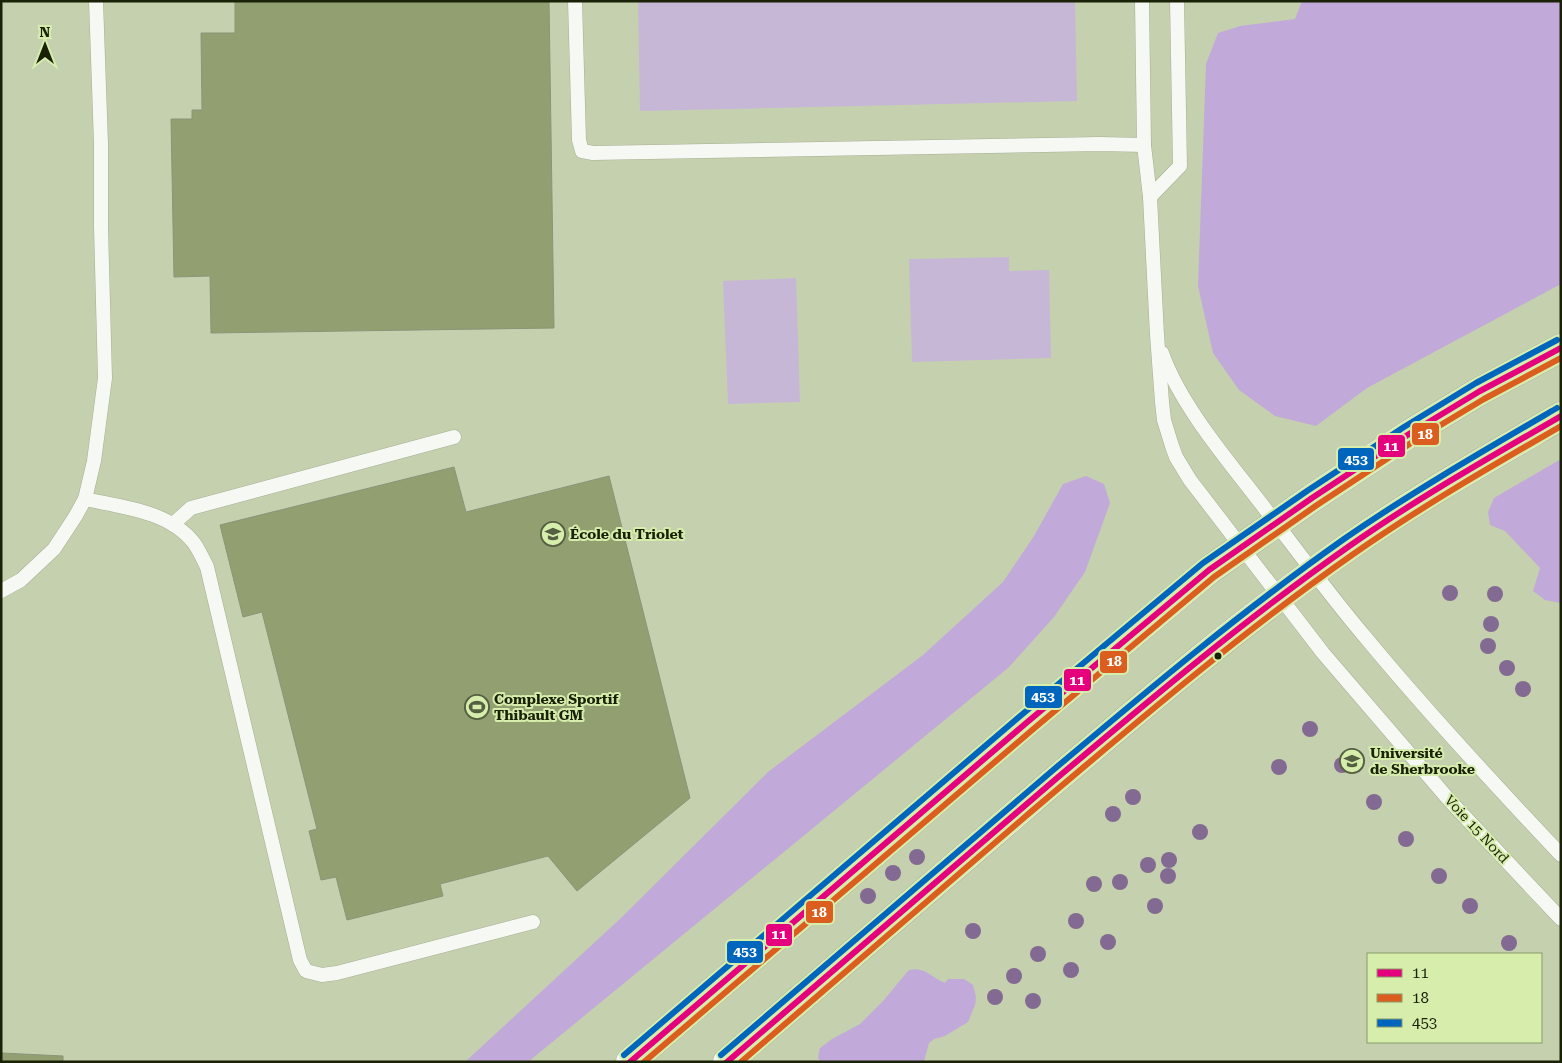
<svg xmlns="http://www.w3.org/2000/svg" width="1562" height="1063" font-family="'Roboto Serif',serif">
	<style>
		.green { fill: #c7b7d7 }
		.forest { fill: #c1a9d9 }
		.building { fill: #929f70; stroke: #8b9479 }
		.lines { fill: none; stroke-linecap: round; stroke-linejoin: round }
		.lane-casing { stroke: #a5af92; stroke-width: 15 }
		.secondary-casing { stroke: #a5af92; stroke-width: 29 }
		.lane { stroke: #f6f8f3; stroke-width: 14 }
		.secondary { stroke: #f6f8f3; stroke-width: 28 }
		.bus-1-casing { stroke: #d6edab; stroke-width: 10 }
		.bus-2-casing { stroke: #d6edab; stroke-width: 10 }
		.bus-3-casing { stroke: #d6edab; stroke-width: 10 }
		.bus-1 { stroke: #e5007d; stroke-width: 6 }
		.bus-2 { stroke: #dc5e1f; stroke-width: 6 }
		.bus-3 { stroke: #0065bd; stroke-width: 6 }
		.tree { fill: #836a92 }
		.bus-dot { fill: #192107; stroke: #d6edab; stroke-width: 2 }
		.labels { text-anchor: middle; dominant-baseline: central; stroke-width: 4; stroke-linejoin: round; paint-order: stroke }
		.poi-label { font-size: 14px; font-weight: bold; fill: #192107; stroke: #d6edab; text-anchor: start }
		.street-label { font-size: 14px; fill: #192107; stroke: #d6edab }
		.line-badge { stroke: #d6edab; stroke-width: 2 }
		.badge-label { font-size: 14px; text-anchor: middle; font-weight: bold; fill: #fff }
	</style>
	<rect width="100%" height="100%" fill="#c5d1ae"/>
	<g class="green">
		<path d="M638 1H1075L1077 101 640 111Z"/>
		<path d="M1009 257V271L1049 270 1051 358 912 362 909 259Z"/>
		<path d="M796 278 800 402 728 404 723 281Z"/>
	</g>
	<g class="forest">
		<path d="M1302 1H1561V284L1367 388 1316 426 1275 416 1239 390 1213 353 1198 286 1206 64 1218 33 1240 26 1295 19Z"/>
		<path d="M1561 459V603L1545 600 1533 591 1540 568 1505 531 1490 525 1488 512 1494 498Z"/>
		<path d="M1086 476 1104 484 1110 503 1085 572 1054 617 1008 668 528 1062H465L621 918 768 772 923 655 1003 582 1034 536 1063 484Z"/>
		<path d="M916 969C929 971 933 978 945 983L948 979H964L973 985 976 997 975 1005 968 1022 945 1036 934 1039 929 1043 924 1062H820L818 1057 820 1048 832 1039 860 1024 883 1001 903 977 909 970Z"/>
	</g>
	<g class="building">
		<path d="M235 1H549L554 328 211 333 210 276 174 277 171 119H192V110H202L201 33H235Z"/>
		<path d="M454 467 466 512 609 476 690 798 577 891 548 856 440 884 443 896 347 920 336 877 321 880 309 831 317 829 262 612 243 617 220 525Z"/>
		<path d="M2 1053 63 1056V1062H1Z"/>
	</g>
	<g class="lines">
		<defs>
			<g id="lane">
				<path d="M575 1 579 140 582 151 593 153 1100 144 1144 145"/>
				<path d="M1142 1 1144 145 1150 197 1157 335 1162 402 1164 420 1172 446 1176 457 1190 480 1323 653 1450 801 1561 919"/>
				<path d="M1150 197 1180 166 1177 1"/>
				<path d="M1162 353C1181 407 1231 464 1266 510 1299 553 1331 597 1366 638 1428 713 1494 784 1561 855"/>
				<path d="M85 499C122 507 169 511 194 543 199 550 203 559 207 567L300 960 306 971 322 975 337 973 533 922"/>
				<path d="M173 524 191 508 454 437"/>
				<path d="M1 591 21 580 54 549 75 517 85 499 94 461 105 378 101 227V144L96 1"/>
			</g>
			<g id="secondary">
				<path d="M630 1062 1025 724 1209 570 1312 498 1409 434 1480 391 1561 348"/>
				<path d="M727 1062C832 972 936 882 1041 792 1141 707 1241 622 1348 547 1416 499 1489 458 1561 416"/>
			</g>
		</defs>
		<use href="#lane" class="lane-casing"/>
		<use href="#secondary" class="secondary-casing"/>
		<use href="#lane" class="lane"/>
		<use href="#secondary" class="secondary"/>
		<defs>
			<g id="bus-1">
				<path d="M630 1062 1025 724 1209 570 1312 498 1409 434 1480 391 1561 348"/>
				<path d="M727 1062C837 967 947 872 1057 778 1152 698 1247 618 1348 547 1416 499 1489 458 1561 416"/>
			</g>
			<g id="bus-2">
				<path d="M644 1062 1031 731 1214 577 1317 505 1414 441 1484 399 1561 358"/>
				<path d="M741 1062C836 980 931 898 1026 816 1132 726 1238 635 1352 555 1419 508 1490 467 1561 426"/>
			</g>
			<g id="bus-3">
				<path d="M624 1055 1019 717 1203 563 1307 491 1404 427 1476 383 1557 340"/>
				<path d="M721 1055C832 961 941 865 1052 771 1147 691 1242 611 1344 539 1412 492 1485 450 1557 408"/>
			</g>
		</defs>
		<use href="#bus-1" class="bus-1-casing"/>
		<use href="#bus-2" class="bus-2-casing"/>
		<use href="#bus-3" class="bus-3-casing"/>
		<use href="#bus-1" class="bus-1"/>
		<use href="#bus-2" class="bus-2"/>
		<use href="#bus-3" class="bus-3"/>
	</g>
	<g class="tree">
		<circle cx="1450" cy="593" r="8"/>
		<circle cx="1495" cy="594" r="8"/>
		<circle cx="1491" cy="624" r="8"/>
		<circle cx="1488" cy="646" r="8"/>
		<circle cx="1507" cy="668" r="8"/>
		<circle cx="1523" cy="689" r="8"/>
		<circle cx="1310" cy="729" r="8"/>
		<circle cx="1342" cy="765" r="8"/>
		<circle cx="1279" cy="767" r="8"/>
		<circle cx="1133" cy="797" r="8"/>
		<circle cx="1374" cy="802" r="8"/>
		<circle cx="1113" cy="814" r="8"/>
		<circle cx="1200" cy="832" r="8"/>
		<circle cx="1406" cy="839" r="8"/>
		<circle cx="917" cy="857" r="8"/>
		<circle cx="1169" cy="860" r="8"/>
		<circle cx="1148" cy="865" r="8"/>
		<circle cx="893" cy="873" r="8"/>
		<circle cx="1168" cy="876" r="8"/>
		<circle cx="1439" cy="876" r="8"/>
		<circle cx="1120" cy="882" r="8"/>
		<circle cx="1094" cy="884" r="8"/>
		<circle cx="868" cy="896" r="8"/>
		<circle cx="1155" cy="906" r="8"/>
		<circle cx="1470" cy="906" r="8"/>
		<circle cx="1076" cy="921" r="8"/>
		<circle cx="973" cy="931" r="8"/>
		<circle cx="1108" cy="942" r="8"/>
		<circle cx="1509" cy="943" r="8"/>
		<circle cx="1038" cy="954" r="8"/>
		<circle cx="1071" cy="970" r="8"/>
		<circle cx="1014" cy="976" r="8"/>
		<circle cx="995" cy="997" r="8"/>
		<circle cx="1033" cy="1001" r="8"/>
	</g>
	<defs>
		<symbol id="school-ring" viewBox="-11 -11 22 22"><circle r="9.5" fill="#d6edab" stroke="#555f41" stroke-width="1.5"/><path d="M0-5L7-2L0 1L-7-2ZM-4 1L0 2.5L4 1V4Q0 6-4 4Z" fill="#555f41"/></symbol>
		<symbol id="stadium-ring" viewBox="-11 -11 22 22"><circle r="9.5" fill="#d6edab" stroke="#555f41" stroke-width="1.5"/><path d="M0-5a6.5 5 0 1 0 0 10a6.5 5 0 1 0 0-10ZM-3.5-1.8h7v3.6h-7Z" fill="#555f41"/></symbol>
		<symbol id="university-ring" viewBox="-11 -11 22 22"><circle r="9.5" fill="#d6edab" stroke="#555f41" stroke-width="1.5"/><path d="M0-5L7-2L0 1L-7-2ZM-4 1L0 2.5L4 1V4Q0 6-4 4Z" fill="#555f41"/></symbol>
	</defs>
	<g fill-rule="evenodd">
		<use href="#school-ring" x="539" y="520" width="28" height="28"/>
		<use href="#stadium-ring" x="463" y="693" width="28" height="28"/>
		<use href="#university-ring" x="1338" y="747" width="28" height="28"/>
	</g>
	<circle class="bus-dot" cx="1218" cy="656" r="4.5"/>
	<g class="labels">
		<g class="poi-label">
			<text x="570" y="534">École du Triolet</text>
			<text x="494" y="699">Complexe Sportif<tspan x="494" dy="16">Thibault GM</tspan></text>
			<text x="1370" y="753">Université<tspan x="1370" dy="16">de Sherbrooke</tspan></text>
		</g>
		<g class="street-label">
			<text transform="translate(1477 829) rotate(47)">Voie 15 Nord</text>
		</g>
	</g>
	<g class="line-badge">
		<rect x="1411" y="422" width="29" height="24" rx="5" fill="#dc5e1f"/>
		<rect x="1377" y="434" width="29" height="24" rx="5" fill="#e5007d"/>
		<rect x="1337" y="447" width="38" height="24" rx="5" fill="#0065bd"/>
		<rect x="1099" y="650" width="29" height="24" rx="5" fill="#dc5e1f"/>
		<rect x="1063" y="668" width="29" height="24" rx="5" fill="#e5007d"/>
		<rect x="1024" y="685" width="39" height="24" rx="5" fill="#0065bd"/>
		<rect x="805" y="900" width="29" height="24" rx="5" fill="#dc5e1f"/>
		<rect x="765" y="923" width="28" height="24" rx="5" fill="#e5007d"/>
		<rect x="726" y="940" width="38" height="24" rx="5" fill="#0065bd"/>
	</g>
	<g class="badge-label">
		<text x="1425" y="439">18</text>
		<text x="1391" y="451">11</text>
		<text x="1356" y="464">453</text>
		<text x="1114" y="666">18</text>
		<text x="1077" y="685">11</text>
		<text x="1043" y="701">453</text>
		<text x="819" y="917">18</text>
		<text x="779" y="939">11</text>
		<text x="745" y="956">453</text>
	</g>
	<rect width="1562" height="1063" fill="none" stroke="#192107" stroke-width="5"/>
	<rect x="1367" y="953" width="175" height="90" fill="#d6edab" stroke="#8a9b69"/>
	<rect x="1377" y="969" width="25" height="8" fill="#e5007d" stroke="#8a9b69"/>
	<text x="1412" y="978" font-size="15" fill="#192107">11</text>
	<rect x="1377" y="994" width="25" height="8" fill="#dc5e1f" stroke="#8a9b69"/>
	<text x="1412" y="1003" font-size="15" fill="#192107">18</text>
	<rect x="1377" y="1019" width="25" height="8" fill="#0065bd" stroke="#8a9b69"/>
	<text x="1412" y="1028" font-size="15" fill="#192107">453</text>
	<g transform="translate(45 45)" stroke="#d6edab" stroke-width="4" paint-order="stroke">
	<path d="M0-4L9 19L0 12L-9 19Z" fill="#192107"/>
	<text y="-8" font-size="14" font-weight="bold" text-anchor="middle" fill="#192107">N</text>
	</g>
</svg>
